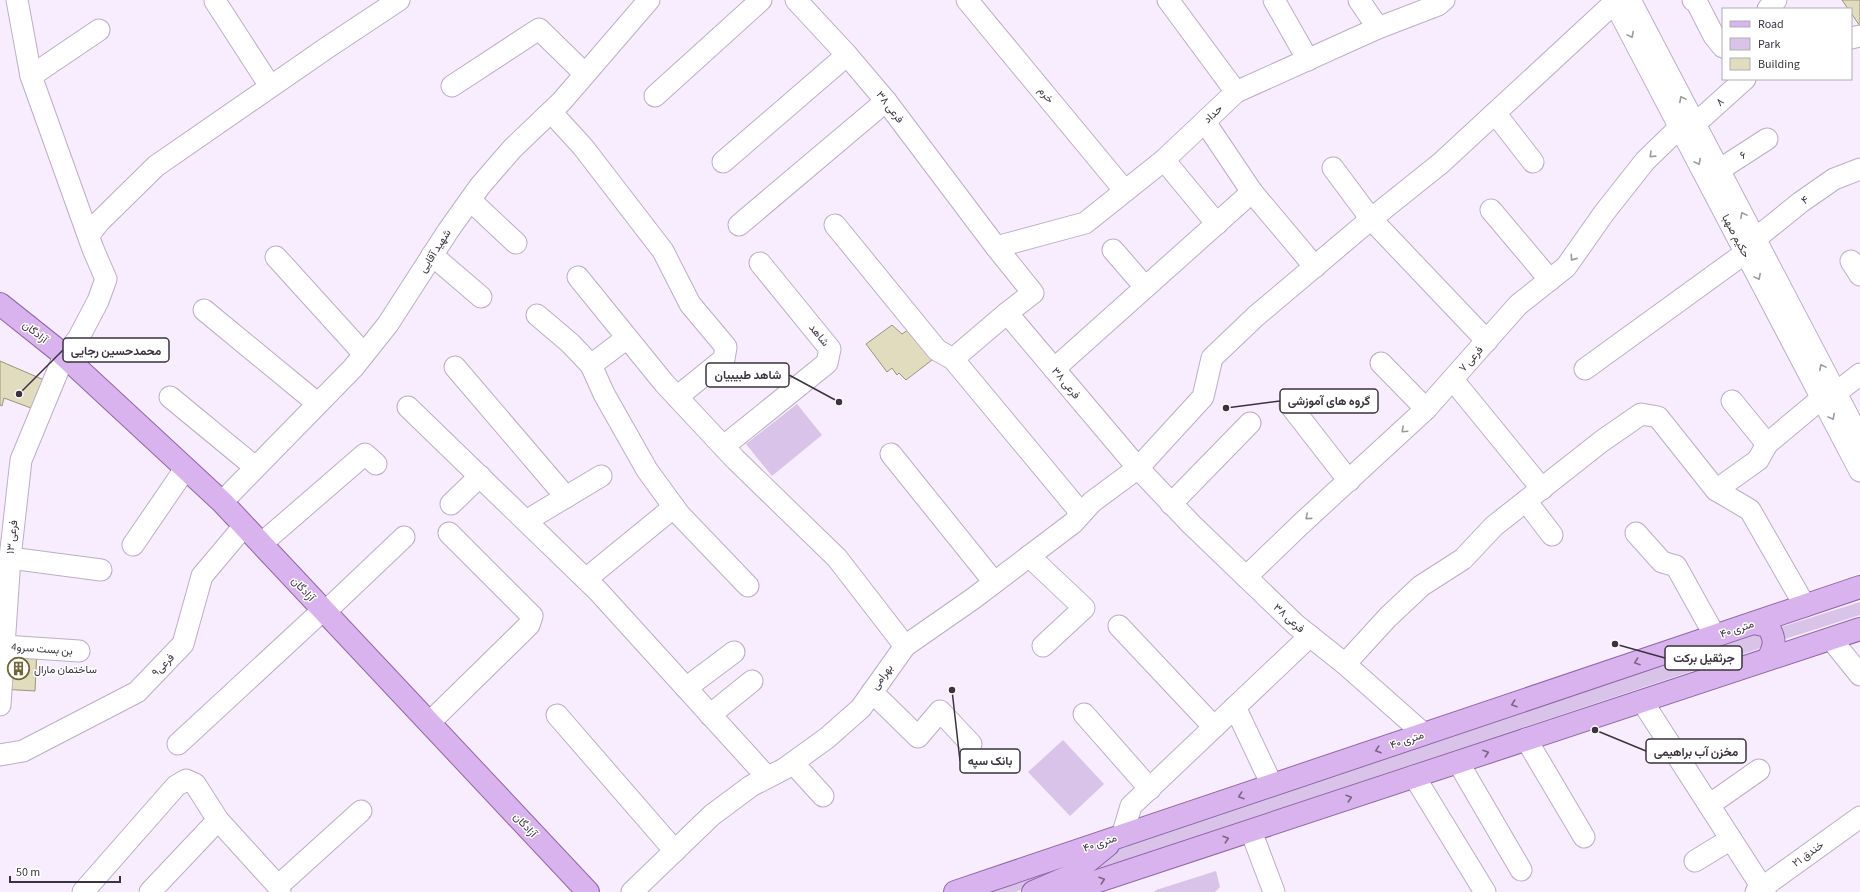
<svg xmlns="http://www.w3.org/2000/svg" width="1860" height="892" font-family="'Source Sans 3',Vazirmatn,sans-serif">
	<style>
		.green { fill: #d9c3e8 }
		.building { fill: #e1dcbd; stroke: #9a9578 }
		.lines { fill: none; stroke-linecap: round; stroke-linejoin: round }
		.minor-casing { stroke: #bdadc7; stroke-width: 23 }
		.major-casing { stroke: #9066a9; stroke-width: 24 }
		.minor { stroke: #fff; stroke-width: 21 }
		.major { stroke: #d9b3ee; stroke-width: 22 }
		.oneway { stroke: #9c999e }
		.oneway2 { stroke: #7a6684 }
		.labels { text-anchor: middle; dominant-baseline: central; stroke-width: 3; stroke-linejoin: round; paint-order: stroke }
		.street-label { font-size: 11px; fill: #3a333e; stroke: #fff }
		.poi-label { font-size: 11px; fill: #3a333e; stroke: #fff; text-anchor: start }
		.leader { fill: none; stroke: #3a333e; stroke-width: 1.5 }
		.callout-dot { fill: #3a333e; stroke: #fff; stroke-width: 1.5 }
		.callout { fill: #fff; stroke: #3a333e; stroke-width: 1.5 }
		.callout-label { font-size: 12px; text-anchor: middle; font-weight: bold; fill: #3a333e }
	</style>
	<rect width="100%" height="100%" fill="#f7edfe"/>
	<g class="green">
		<path d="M797 404 822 435 772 476 746 444Z"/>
		<path d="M1860 602V615L1782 640 1778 628Z"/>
		<path d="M1765 629 1768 643 1758 649 1219 829 1083 878 1115 850 1140 838Z"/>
		<path d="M1063 740 1104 784 1070 816 1028 772Z"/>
		<path d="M1068 861 1065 870 1016 892H972Z"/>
		<path d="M1216 871 1220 887 1215 892H1154L1156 890Z"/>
	</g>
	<g class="building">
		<path d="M1842 0H1860V26L1851 13V9H1848Z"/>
		<path d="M892 325 902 334 908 330 932 360 906 380 899 373 897 375 892 368 887 372 866 344Z"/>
		<path d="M0 361 44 380 31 408 4 398 2 406 0 405Z"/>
		<path d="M4 646 37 648 35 691 1 689Z"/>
	</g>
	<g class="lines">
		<defs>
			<g id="minor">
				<path d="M216 0 215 1 270 86"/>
				<path d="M796 0 847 55 886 101 996 247 1033 293 1007 313 1138 468 1191 524 1296 625 1345 664 1424 734"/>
				<path d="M967 0 1125 191"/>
				<path d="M1168 0 1236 92"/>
				<path d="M1274 0 1308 60"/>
				<path d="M1359 0 1378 28"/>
				<path d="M1613 0 1860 471"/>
				<path d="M1630 0 1860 439"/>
				<path d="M1693 0 1697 3 1714 36 1723 47"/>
				<path d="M1768 9 1776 0"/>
				<path d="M1851 38 1860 36"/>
				<path d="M31 76 99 30"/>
				<path d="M452 86 539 29 585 74"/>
				<path d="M655 96 761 0"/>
				<path d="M551 112 583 147 663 251 690 304 726 347 724 359 677 397"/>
				<path d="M1495 113 1533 162"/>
				<path d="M1205 122 1252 192 1315 267"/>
				<path d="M1695 124 1745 79"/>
				<path d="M1164 160 1217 224"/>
				<path d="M723 162 847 55"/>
				<path d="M1333 168 1371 219 1487 341"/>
				<path d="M1719 170 1767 139"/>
				<path d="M470 200 516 243"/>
				<path d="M1491 210 1550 280"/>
				<path d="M739 225 886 101"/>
				<path d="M835 225 937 350 953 359 1081 513"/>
				<path d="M89 235 99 222 156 166 328 47 399 0"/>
				<path d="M1755 239 1801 202 1834 179 1860 169"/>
				<path d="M996 247 1085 223 1164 160 1236 92 1378 28 1438 5 1444 0"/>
				<path d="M1113 250 1145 287"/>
				<path d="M432 255 481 297"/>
				<path d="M276 257 364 354"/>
				<path d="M1851 261 1860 275"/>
				<path d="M578 277 664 383 735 459 837 558 905 646"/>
				<path d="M204 310 317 403"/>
				<path d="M537 315 570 343 591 365 604 394 647 470 679 514 748 586"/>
				<path d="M953 359 1007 313"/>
				<path d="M1381 363 1426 409"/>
				<path d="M591 365 627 338"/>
				<path d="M455 367 566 497"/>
				<path d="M1054 369 1252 192"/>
				<path d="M1585 369 1745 253"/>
				<path d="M1453 380 1542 489"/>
				<path d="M1836 393 1860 374"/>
				<path d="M170 397 255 467"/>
				<path d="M1732 401 1767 444"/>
				<path d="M1290 405 1349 481"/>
				<path d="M408 407 598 591 767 777"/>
				<path d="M724 446 827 363 830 349 760 263"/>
				<path d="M891 454 994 582"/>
				<path d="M1716 490 1758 460 1767 444 1822 398"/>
				<path d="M1526 501 1552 535"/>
				<path d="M222 502 353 368 388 324 448 231 480 186 512 149 562 101 649 0"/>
				<path d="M451 504 480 476"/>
				<path d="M1171 504 1250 423"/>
				<path d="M526 521 601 476"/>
				<path d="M1636 533 1662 562 1676 566 1715 636"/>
				<path d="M261 544 365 454 376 464"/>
				<path d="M133 545 185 469"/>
				<path d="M1029 556 1084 608 1043 646"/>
				<path d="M10 558 101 570"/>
				<path d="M1246 577 1301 524 1426 409 1518 305 1566 267 1604 213 1645 161 1680 127"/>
				<path d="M586 579 674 507"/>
				<path d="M325 612 404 537"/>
				<path d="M1119 626 1214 727"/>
				<path d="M1831 639 1860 675"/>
				<path d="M4 646 79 651"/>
				<path d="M1345 664 1388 617 1421 586 1463 559 1494 526 1602 441 1641 414 1658 417 1716 490 1750 510 1805 606"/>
				<path d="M686 688 734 652"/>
				<path d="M872 692 918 737 940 711 971 744"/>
				<path d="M1642 701 1765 892"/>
				<path d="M0 705 10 558 21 460 64 356 78 339 98 301 106 279 93 249 31 76 17 0"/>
				<path d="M1235 707 1272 785"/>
				<path d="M1084 714 1150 789"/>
				<path d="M557 715 675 851"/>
				<path d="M710 715 752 681"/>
				<path d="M429 723 529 625 532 616 449 533"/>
				<path d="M1526 739 1584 837"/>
				<path d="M178 744 323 610"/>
				<path d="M0 755 23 751 137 692 183 644 202 576 244 526"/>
				<path d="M1458 762 1521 870"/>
				<path d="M793 763 823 796"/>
				<path d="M1414 776 1485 892"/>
				<path d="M1709 805 1759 770"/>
				<path d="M1251 831 1274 892"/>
				<path d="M1122 836 1131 806 1310 636"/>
				<path d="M1695 861 1731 839"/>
				<path d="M278 886 361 811"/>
				<path d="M83 892 176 786 186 780 195 784 218 820 278 886 280 892"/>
				<path d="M150 892 218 820"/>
				<path d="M632 892 712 815 751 786 784 769 827 738 861 708 905 646 974 598 1073 523 1092 502 1138 468 1203 397 1212 358 1256 316 1371 219 1441 163 1614 3"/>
				<path d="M1756 892 1860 817"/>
			</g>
			<g id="major">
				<path d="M0 304 59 351 222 502 588 892"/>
				<path d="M1754 623 1768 626C1776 640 1775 646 1768 659"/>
				<path d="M955 892 1860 587"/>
				<path d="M1033 892 1070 876 1108 845"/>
				<path d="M1065 892 1860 629"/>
			</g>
		</defs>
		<use href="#minor" class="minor-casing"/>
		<use href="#major" class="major-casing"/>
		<use href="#minor" class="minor"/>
		<use href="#major" class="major"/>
	</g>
	<defs><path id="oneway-chevron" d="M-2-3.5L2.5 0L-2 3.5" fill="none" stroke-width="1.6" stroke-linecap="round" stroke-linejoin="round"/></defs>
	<g class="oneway">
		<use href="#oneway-chevron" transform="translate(1631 35) rotate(62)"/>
		<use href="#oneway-chevron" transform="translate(1682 99) rotate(-118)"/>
		<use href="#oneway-chevron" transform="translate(1652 155) rotate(136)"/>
		<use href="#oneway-chevron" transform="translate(1698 162) rotate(62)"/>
		<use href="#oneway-chevron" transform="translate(1743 215) rotate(-118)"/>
		<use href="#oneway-chevron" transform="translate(1573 258) rotate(125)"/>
		<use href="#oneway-chevron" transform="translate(1758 277) rotate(62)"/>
		<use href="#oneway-chevron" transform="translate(1822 367) rotate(-118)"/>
		<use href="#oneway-chevron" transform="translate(1832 417) rotate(62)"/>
		<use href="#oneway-chevron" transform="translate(1404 430) rotate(137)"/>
		<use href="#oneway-chevron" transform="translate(1308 517) rotate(139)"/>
	</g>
	<g class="oneway2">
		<use href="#oneway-chevron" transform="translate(1637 662) rotate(161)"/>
		<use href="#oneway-chevron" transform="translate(1514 704) rotate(161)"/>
		<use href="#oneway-chevron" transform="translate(1378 750) rotate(161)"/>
		<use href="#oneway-chevron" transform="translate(1486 753) rotate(-18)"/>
		<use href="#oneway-chevron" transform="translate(1241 796) rotate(161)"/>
		<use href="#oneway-chevron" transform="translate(1349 798) rotate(-18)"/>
		<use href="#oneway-chevron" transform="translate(1226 839) rotate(-18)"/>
		<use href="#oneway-chevron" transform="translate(1102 880) rotate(-18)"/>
	</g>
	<defs>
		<symbol id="building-ring" viewBox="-11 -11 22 22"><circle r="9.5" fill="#fff" stroke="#706633" stroke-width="1.5"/><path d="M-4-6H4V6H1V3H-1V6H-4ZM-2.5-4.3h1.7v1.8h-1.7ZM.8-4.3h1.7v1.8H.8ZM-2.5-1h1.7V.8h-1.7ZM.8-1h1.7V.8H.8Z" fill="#706633"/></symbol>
	</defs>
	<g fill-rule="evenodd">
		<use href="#building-ring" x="6" y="656" width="25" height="25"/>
	</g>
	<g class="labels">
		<g class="street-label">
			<text transform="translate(1046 95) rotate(50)">خرم</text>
			<text transform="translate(1720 102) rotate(-42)">۸</text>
			<text transform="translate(890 107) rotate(52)">فرعی ۳۸</text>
			<text transform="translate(1213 114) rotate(-44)">حداد</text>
			<text transform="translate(1743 155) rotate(-33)">۶</text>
			<text transform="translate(1805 200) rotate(-36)">۴</text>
			<text transform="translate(1736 236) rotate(62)">حکیم صهبا</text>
			<text transform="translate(435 251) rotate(-57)">شهید آقایی</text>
			<text transform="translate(35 332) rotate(38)">آزادگان</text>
			<text transform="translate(819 335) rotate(51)">شاهد</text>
			<text transform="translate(1471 359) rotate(-49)">فرعی ۷</text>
			<text transform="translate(1066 383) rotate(50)">فرعی ۳۸</text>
			<text transform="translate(12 537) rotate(-84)">فرعی ۱۳</text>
			<text transform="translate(303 589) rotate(47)">آزادگان</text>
			<text transform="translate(1289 618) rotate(42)">فرعی ۳۸</text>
			<text transform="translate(1737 629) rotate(-19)">۴۰ متری</text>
			<text transform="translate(42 649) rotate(4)">بن بست سرو4</text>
			<text transform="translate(163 665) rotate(-46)">فرعی۹</text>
			<text transform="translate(882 677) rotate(-54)">بهرامی</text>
			<text transform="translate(1407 740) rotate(-19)">۴۰ متری</text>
			<text transform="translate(525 825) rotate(47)">آزادگان</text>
			<text transform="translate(1100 843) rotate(-19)">۴۰ متری</text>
			<text transform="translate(1808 854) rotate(-36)">۲۱ خندق</text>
		</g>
		<g class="poi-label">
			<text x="34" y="669">ساختمان مارال</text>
		</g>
	</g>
	<path class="leader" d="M19 394L63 350M839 402L789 375M1226 408L1280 401M1615 644L1665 658M1595 730L1646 751M952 690L960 761"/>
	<g class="callout-dot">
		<circle cx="19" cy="394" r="4"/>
		<circle cx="839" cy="402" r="4"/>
		<circle cx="1226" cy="408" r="4"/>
		<circle cx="1615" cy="644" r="4"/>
		<circle cx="1595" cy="730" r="4"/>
		<circle cx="952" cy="690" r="4"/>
	</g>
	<g class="callout">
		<rect x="63" y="338" width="106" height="24" rx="4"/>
		<rect x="706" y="363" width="83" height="24" rx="4"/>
		<rect x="1280" y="389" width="98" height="24" rx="4"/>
		<rect x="1665" y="646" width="77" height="24" rx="4"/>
		<rect x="1646" y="739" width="100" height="24" rx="4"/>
		<rect x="960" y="749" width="60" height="24" rx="4"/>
	</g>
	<g class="callout-label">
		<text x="116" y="355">محمدحسین رجایی</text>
		<text x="748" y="379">شاهد طبیبیان</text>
		<text x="1329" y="405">گروه های آموزشی</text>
		<text x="1704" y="662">جرثقیل برکت</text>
		<text x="1696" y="756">مخزن آب براهیمی</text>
		<text x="990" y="765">بانک سپه</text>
	</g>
	<rect x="1722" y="8" width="130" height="72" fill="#ffffff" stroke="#b0adb2"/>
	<rect x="1730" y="21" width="20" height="6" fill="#d9b3ee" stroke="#b0adb2"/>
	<text x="1758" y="28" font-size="12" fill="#3a333e">Road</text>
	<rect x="1730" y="38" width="20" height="12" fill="#d9c3e8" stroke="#b0adb2"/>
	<text x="1758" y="48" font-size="12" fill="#3a333e">Park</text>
	<rect x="1730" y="58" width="20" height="12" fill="#e1dcbd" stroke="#b0adb2"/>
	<text x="1758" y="68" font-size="12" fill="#3a333e">Building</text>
	<path d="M10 876v6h110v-6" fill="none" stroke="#3a333e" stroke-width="2"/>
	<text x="16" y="876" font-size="12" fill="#3a333e" stroke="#ffffff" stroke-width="3" paint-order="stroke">50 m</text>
</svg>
